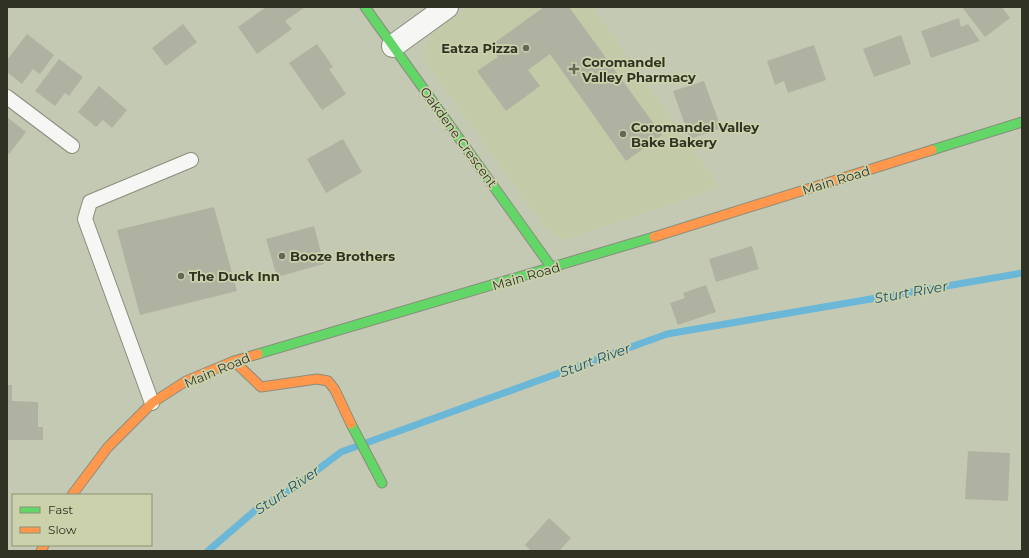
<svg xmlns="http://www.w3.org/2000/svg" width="1029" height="558" font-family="Montserrat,sans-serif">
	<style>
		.built { fill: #c3caa7 }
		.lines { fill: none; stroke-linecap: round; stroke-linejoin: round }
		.stream { stroke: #6bb7d8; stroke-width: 7 }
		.building { fill: #afb2a1 }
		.lane-casing { stroke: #8a8e7d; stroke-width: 16 }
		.street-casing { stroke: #8a8e7d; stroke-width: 24 }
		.fast-casing { stroke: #8a8e7d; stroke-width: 11 }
		.slow-casing { stroke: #8a8e7d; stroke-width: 11 }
		.lane { stroke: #f6f7f4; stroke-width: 14 }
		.street { stroke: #f6f7f4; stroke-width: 22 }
		.fast { stroke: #63d668; stroke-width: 9 }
		.slow { stroke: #ff974d; stroke-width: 9 }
		.poi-dot { fill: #646856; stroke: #cad1ab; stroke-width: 1.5 }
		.labels { text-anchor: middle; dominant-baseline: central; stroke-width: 3.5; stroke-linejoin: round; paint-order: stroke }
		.poi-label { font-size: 13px; font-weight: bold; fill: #303324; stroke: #cad1ab; text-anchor: start }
		.street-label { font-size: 13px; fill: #303324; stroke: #cad1ab }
		.water-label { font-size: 14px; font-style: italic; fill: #1c5371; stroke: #cad1ab }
	</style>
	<rect width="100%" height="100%" fill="#c4c9b3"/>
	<path class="built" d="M469 7H593L720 187 564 240 544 226 424 60 430 34Z"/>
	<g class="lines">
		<path class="stream" d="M208 551 258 508 295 487 341 452 667 334 1022 273"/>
	</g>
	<g class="building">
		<path d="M266 7H305L285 21 292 29 257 54 238 27Z"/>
		<path d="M544 7H569L662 135 626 161 550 54 528 70 540 86 506 111 477 71 498 57 490 46Z"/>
		<path d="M962 7H1002L1010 18 985 37Z"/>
		<path d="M959 18 961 27 968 24 980 41 931 58 921 31Z"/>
		<path d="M183 24 197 42 166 66 152 48Z"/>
		<path d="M27 34 54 55 40 74 33 69 22 84 7 72V60Z"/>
		<path d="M901 35 911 64 874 77 863 49Z"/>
		<path d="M317 44 333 67 329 69 346 94 322 110 289 63Z"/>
		<path d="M814 45 826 80 788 93 784 81 775 85 767 61Z"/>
		<path d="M59 59 83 77 69 96 65 93 55 106 35 91Z"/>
		<path d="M704 81 721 128 690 139 673 91Z"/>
		<path d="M99 86 127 110 112 128 103 120 96 127 78 112Z"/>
		<path d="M7 117 26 132 9 154 7 153Z"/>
		<path d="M343 139 362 172 326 193 307 159Z"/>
		<path d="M214 207 237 291 140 315 117 230Z"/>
		<path d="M314 226 324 264 277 277 266 239Z"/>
		<path d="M752 246 759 269 716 282 709 259Z"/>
		<path d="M706 285 716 312 678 325 670 303 685 298 683 293Z"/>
		<path d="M7 385H12V401L38 402V427H43V440H7Z"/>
		<path d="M968 451 1010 453 1008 501 965 499Z"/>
		<path d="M549 518 571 538 559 551H531L525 545Z"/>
	</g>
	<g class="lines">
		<defs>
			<g id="lane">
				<path d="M7 97 72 146"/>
				<path d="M152 403 85 219 90 202 191 160"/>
			</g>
			<path id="street" d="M393 46 447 7"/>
			<g id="fast">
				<path d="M365 7 552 268"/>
				<path d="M932 150 1022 122"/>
				<path d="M258 354 654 237"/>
				<path d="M351 424 382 483"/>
			</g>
			<g id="slow">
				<path d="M654 237 932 150"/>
				<path d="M234 361 261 387 317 379 328 381 335 390 351 424"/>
				<path d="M72 495 108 447 152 403 186 381 234 361 258 354"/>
				<path d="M41 551 44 545"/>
			</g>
		</defs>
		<use href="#lane" class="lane-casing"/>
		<use href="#street" class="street-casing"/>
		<use href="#fast" class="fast-casing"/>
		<use href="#slow" class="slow-casing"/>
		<use href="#lane" class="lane"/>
		<use href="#street" class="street"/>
		<use href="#fast" class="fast"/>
		<use href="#slow" class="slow"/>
	</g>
	<g class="poi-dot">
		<circle cx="526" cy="48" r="4"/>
		<path d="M572 63h4v4h4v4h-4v4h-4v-4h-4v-4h4z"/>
		<circle cx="623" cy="134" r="4"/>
		<circle cx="282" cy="256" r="4"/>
		<circle cx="181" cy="276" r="4"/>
	</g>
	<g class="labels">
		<g class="poi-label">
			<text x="518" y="48" text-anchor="end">Eatza Pizza</text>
			<text x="582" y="62">Coromandel<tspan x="582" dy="15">Valley Pharmacy</tspan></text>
			<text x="631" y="127">Coromandel Valley<tspan x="631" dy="15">Bake Bakery</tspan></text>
			<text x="290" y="256">Booze Brothers</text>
			<text x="189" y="276">The Duck Inn</text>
		</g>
		<g class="street-label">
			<text transform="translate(459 137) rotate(54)">Oakdene Crescent</text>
			<text transform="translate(836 180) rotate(-17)">Main Road</text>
			<text transform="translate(526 276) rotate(-16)">Main Road</text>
			<text transform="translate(217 370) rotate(-23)">Main Road</text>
		</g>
		<g class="water-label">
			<text transform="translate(911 292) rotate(-10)">Sturt River</text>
			<text transform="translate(595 360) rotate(-20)">Sturt River</text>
			<text transform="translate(287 490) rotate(-34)">Sturt River</text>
		</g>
	</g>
	<rect width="1029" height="558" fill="none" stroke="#303324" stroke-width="16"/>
	<rect x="12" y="494" width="140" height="52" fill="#cad1ab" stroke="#8c9275"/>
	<rect x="20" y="507" width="20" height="6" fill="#63d668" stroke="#8c9275"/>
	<text x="48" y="514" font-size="12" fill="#303324">Fast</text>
	<rect x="20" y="527" width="20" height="6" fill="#ff974d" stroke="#8c9275"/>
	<text x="48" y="534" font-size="12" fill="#303324">Slow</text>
</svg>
